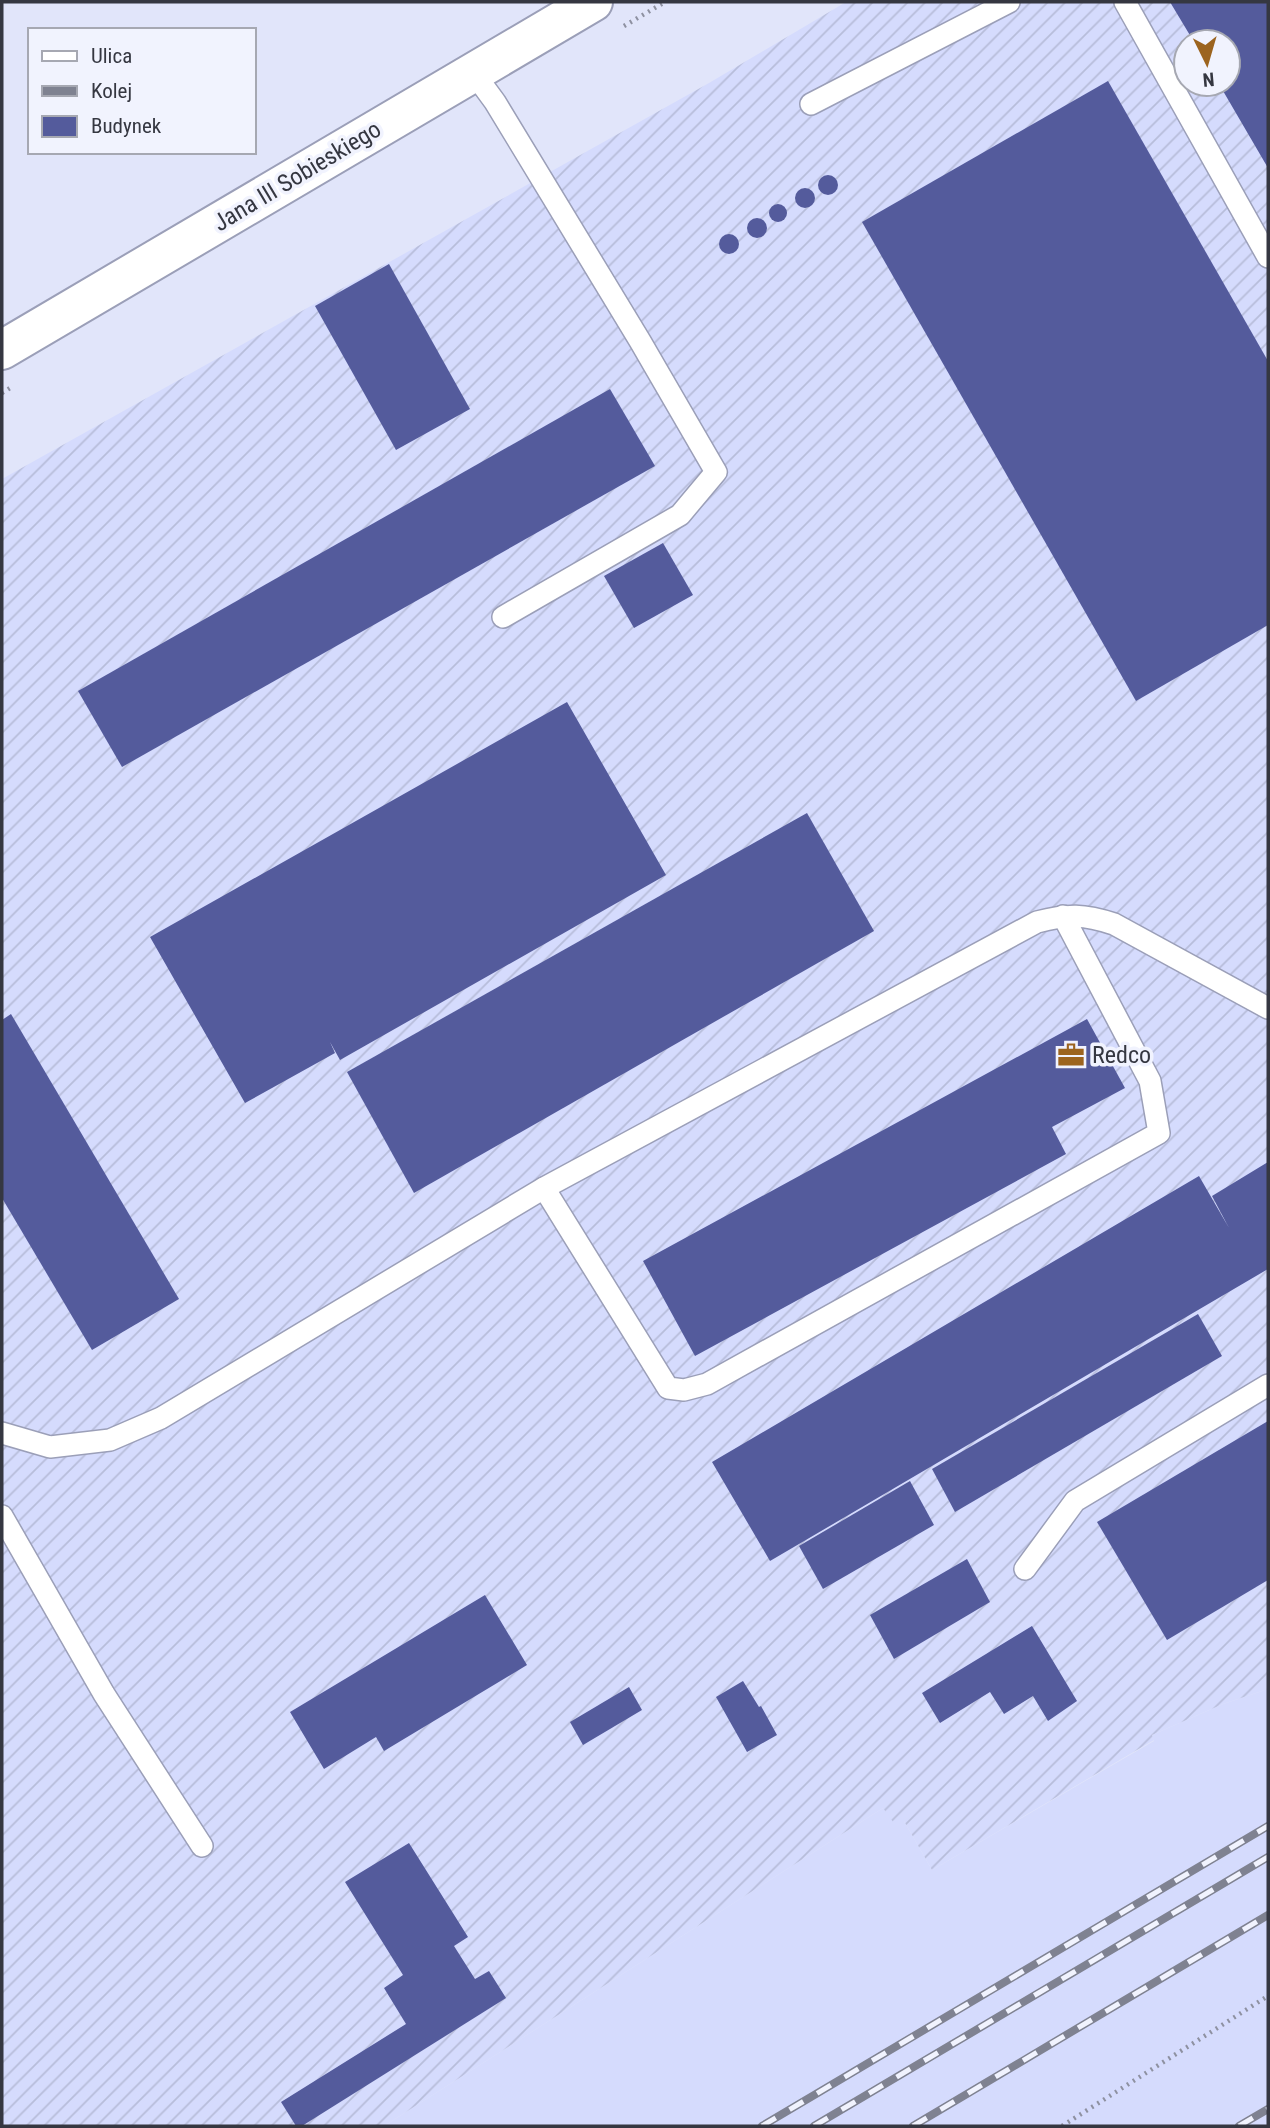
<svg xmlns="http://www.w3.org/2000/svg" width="1270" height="2128" font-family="'Roboto Condensed',sans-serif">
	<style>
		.built { fill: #d5dbfd }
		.industrial { fill: url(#industrial-furrows); fill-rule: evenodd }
		.building { fill: #545b9c }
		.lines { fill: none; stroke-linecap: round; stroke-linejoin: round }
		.lane-casing { stroke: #9b9fb8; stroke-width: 24 }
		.secondary-casing { stroke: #9b9fb8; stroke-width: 42 }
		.path { stroke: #8e91a1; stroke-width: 4.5; stroke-dasharray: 2 5; stroke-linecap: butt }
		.lane { stroke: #fff; stroke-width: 21 }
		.secondary { stroke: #fff; stroke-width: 38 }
		.rail-casing { stroke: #7f8291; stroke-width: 8 }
		.rail { stroke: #f1f3fe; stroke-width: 5; stroke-dasharray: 16; stroke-linecap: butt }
		.labels { text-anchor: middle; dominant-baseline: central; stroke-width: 7; stroke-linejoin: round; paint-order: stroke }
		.street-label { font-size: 24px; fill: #353741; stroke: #f1f3fe }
		.poi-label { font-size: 24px; fill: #353741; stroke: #f1f3fe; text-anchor: start }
	</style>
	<defs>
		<pattern id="industrial-furrows" width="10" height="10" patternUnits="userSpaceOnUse" patternTransform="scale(1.75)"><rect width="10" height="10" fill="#d5dbfd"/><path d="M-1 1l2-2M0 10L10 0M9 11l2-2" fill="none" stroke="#b7bdda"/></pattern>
	</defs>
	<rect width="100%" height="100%" fill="#e1e5fa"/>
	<path class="built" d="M1268 1689V2126H384L883 1808 904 1821 932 1870 1154 1741 1152 1735 1223 1704Z"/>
	<path class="industrial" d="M846 2H1268V1689L1223 1704 1152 1735 1154 1740 932 1870 904 1821 896 1826 883 1808 384 2126H2V479L709 83ZM1186 42H1228V84H1186Z"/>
	<g class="building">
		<path d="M1170 2H1268V168L1219 84H1228V42H1194Z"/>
		<path d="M1108 81 1268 361V625L1136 701 862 222Z"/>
		<circle cx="828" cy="185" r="10"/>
		<circle cx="805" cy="198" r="10"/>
		<circle cx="778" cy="213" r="9"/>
		<circle cx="757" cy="228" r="10"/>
		<circle cx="729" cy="244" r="10"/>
		<path d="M389 264 470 409 396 450 315 306Z"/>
		<path d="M610 389 655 466 122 767 78 691Z"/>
		<path d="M663 543 693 595 634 628 604 576Z"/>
		<path d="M567 702 666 875 340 1060 330 1042 335 1053 245 1103 150 937Z"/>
		<path d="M807 813 874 931 414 1193 347 1072Z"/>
		<path d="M11 1014 179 1299 92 1350 2 1198V1020Z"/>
		<path d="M1087 1019 1125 1088 1052 1127 1066 1154 695 1356 643 1261Z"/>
		<path d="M1268 1162V1269L770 1561 712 1462 1199 1176 1229 1228 1212 1196Z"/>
		<path d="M1198 1314 1222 1356 955 1512 932 1469Z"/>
		<path d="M1268 1421V1580L1167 1640 1097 1522Z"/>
		<path d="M910 1481 934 1525 823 1589 799 1546Z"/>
		<path d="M967 1559 990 1602 894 1659 870 1615Z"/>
		<path d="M485 1595 527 1665 384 1751 376 1737 324 1769 290 1712Z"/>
		<path d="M1032 1626 1077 1701 1048 1721 1033 1696 1004 1714 990 1692 940 1723 922 1693Z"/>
		<path d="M743 1681 759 1707 761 1706 777 1735 747 1752 716 1697Z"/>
		<path d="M629 1687 642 1710 583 1745 570 1722Z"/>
		<path d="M409 1843 468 1937 454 1946 475 1979 489 1971 506 1998 302 2126H296L281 2102 406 2024 384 1988 403 1975 345 1882Z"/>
	</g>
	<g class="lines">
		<defs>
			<g id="lane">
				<path d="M1125 2 1268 257"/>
				<path d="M473 72 495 102 640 341 716 472 680 515 503 617"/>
				<path d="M811 104 1009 2"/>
				<path d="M544 1188 668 1388 684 1390 707 1384 1159 1133 1150 1081 1063 916"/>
				<path d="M2 1433 50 1447 110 1440 161 1418 544 1188 1037 922C1068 914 1084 914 1114 924L1268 1008"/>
				<path d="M2 1516 104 1694 202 1846"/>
				<path d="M1025 1569 1075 1501 1268 1385"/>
			</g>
			<path id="secondary" d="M2 350 593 2"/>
		</defs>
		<use href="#lane" class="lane-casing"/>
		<use href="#secondary" class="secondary-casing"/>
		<g class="path">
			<path d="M624 26 665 2"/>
			<path d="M2 393 10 388"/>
			<path d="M1062 2126 1268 1996"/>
		</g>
		<use href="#lane" class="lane"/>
		<use href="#secondary" class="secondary"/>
		<defs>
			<g id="rail">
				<path d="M762 2126 1268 1826"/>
				<path d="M814 2126 1268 1857"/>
				<path d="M913 2126 1268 1915"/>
				<path d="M1239 2126 1268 2109"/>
			</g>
		</defs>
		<use href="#rail" class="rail-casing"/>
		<use href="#rail" class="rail"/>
	</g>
	<defs>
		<symbol id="office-bare" viewBox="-9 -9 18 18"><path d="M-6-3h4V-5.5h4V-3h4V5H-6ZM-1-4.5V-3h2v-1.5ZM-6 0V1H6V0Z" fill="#9c641f" stroke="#f1f3fe" stroke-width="2.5" paint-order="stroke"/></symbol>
	</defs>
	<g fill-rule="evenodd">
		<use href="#office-bare" x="1052" y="1036" width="38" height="38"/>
	</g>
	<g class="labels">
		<g class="street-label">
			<text transform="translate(297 176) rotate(-31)">Jana III Sobieskiego</text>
		</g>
		<g class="poi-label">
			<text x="1092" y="1055">Redco</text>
		</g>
	</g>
	<rect width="1270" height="2128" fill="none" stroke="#353741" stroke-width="7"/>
	<rect x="28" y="28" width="228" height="126" fill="#f1f3fe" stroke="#a6a8b2" stroke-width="2"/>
	<rect x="42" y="51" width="35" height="10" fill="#ffffff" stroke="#a6a8b2" stroke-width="2"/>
	<text x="91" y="63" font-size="21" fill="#353741">Ulica</text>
	<rect x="42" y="86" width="35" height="10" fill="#7f8291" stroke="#a6a8b2" stroke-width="2"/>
	<text x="91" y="98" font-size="21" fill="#353741">Kolej</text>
	<rect x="42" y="116" width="35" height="21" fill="#545b9c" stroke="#a6a8b2" stroke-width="2"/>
	<text x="91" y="133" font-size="21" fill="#353741">Budynek</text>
	<g transform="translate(1207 63) rotate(175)"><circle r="33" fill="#f1f3fe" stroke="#a6a8b2" stroke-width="2"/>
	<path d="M0-5L12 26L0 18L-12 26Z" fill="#9c641f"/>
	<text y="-10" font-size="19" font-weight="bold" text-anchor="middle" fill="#353741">N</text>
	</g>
</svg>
